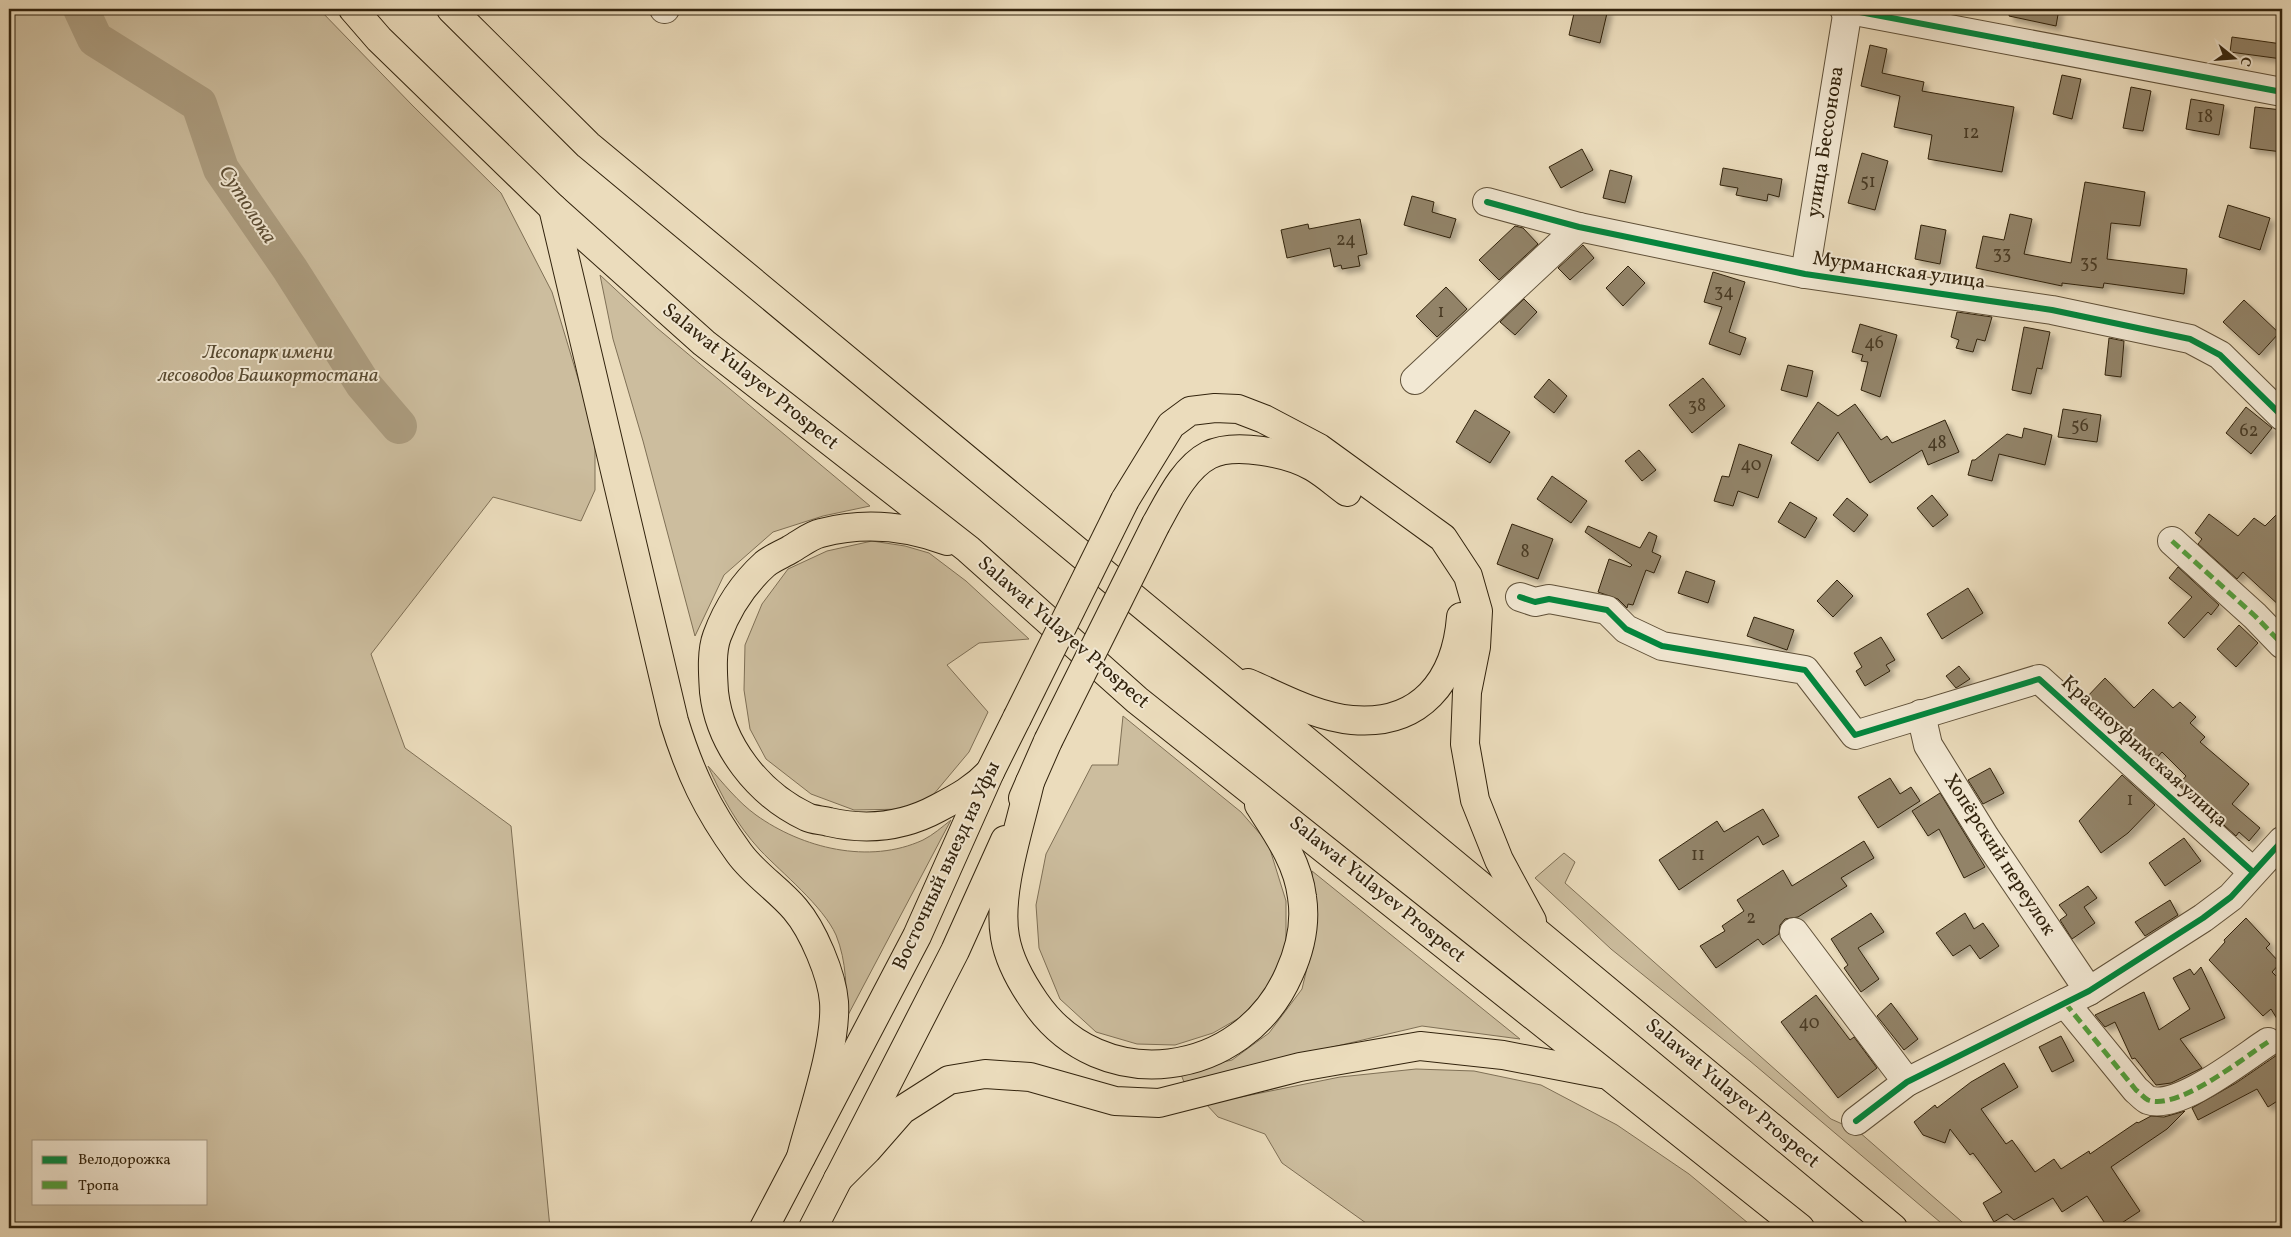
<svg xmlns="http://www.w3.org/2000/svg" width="2291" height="1237" font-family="Vollkorn,serif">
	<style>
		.green { fill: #ccbd9e; stroke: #7f7056; fill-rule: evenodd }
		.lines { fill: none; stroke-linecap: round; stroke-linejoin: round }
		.river { stroke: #ac9d80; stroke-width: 36 }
		.building { fill: #928368; stroke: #32230d; filter: url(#shadow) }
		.minor-casing { stroke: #605139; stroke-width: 30 }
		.major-casing { stroke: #32230d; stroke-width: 30 }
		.minor { stroke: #f2e8d3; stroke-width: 28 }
		.major { stroke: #ebdcbc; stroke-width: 28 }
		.major-bridge-casing { stroke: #32230d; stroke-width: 30; stroke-linecap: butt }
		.major-bridge { stroke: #ebdcbc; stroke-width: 28 }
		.quiet { stroke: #52a23e; stroke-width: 5; stroke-dasharray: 10 5; stroke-linecap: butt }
		.cycleway-casing { stroke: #f2e8d3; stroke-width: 9 }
		.cycleway { stroke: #00873e; stroke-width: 6 }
		.labels { text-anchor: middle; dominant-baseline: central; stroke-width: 4; stroke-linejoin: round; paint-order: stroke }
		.number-label { font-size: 18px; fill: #4a3b24 }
		.street-label { font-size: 20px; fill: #32230d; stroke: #f2e8d3 }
		.park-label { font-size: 20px; font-style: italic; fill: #584a31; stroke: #f2e8d3 }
		.water-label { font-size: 21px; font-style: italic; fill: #5d4e35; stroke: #f2e8d3 }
	</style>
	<defs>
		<filter id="shadow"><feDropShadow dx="4.5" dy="4.5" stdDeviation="2.5" flood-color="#0004"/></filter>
	</defs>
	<rect width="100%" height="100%" fill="#ebdcbc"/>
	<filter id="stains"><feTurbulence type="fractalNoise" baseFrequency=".004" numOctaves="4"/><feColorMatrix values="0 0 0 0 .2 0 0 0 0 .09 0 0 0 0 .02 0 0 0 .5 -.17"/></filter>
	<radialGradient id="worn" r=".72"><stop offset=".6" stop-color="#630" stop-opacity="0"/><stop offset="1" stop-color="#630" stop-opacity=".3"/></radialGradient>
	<g class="green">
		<path d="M9 9H319L413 106 501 193 552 292 595 435V490L581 521 493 497 371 654 405 748 511 826 550 1228H9ZM34 1141H206V1203H34Z"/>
		<path d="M600 275 657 328 870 506 823 516 773 532 724 575 695 636 643 441 613 339Z"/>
		<path d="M872 541 905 546 929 553 966 581 1029 639 979 643 947 665 988 712 969 752 933 795 906 809 854 810 811 794 766 759 750 729 744 690 745 645 762 604 788 569 827 551Z"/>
		<path d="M1123 716 1241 812 1268 843 1286 901V943L1273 982 1241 1017 1213 1033 1175 1045 1137 1044 1096 1032 1060 999 1039 948 1036 905 1046 854 1092 765H1118Z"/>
		<path d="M708 766C723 783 738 802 756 815 802 848 869 865 923 840 933 835 942 827 951 820L847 1017C846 989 847 962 836 935 823 906 782 873 760 850 737 825 722 797 708 766Z"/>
		<path d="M1564 853 1575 862 1565 883 1831 1119 1858 1131 1969 1228H1947L1750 1061 1611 949 1535 878Z"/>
		<path d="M1312 871 1520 1039 1422 1026 1184 1082 1180 1072 1232 1060 1269 1033 1302 989 1315 934Z"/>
		<path d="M1416 1069 1474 1071 1541 1085 1617 1125 1689 1174 1754 1228H1373L1282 1163 1265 1134 1218 1117 1206 1104 1340 1077Z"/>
	</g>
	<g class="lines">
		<path class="river" d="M81 9 95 39 199 104 221 169 290 269 363 384 399 426"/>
	</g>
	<g class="building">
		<path d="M1575 9H1608L1600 43 1569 35Z"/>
		<path d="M2010 9H2059L2056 26 2009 16Z"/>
		<path d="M2232 37 2282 44V59L2230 52Z"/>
		<path d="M1870 45 1887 49 1882 73 1924 82 1922 91 2014 107 2002 172 1928 159 1932 135 1894 127 1900 96 1861 86Z"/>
		<path d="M2062 75 2081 79 2072 119 2053 114Z"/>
		<path d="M2131 87 2151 91 2143 131 2123 128Z"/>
		<path d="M2191 99 2224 105 2219 135 2186 129Z"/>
		<path d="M2255 107 2282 110V152L2250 148Z"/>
		<path d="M1582 149 1593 170 1561 188 1549 167Z"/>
		<path d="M1862 153 1888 161 1875 210 1848 203Z"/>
		<path d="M1723 168 1782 179 1779 197 1768 194 1767 201 1736 195 1738 188 1720 185Z"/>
		<path d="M1610 170 1632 176 1625 203 1603 198Z"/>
		<path d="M2085 182 2145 192 2140 226 2111 223 2107 259 2187 269 2184 294 2104 283 2103 288 2062 283V286L1976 268 1983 236 2004 240 2010 214 2032 219 2024 254 2071 263Z"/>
		<path d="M1412 196 1434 202 1432 212 1456 219 1450 238 1404 225Z"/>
		<path d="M2228 205 2270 218 2260 250 2219 237Z"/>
		<path d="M1360 219 1367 254 1358 256 1360 266 1342 269 1341 265 1334 267 1330 248 1287 258 1281 230 1308 224 1309 229Z"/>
		<path d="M1921 225 1946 230 1940 264 1915 259Z"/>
		<path d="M1515 226 1523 228 1538 244 1499 280 1479 260Z"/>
		<path d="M1583 245 1594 258 1570 280 1558 268Z"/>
		<path d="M1628 266 1645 283 1623 306 1606 288Z"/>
		<path d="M1713 272 1745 282 1729 332 1746 338 1740 355 1709 344 1722 307 1704 302Z"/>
		<path d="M1446 287 1467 309 1437 337 1416 316Z"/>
		<path d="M1524 299 1537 312 1515 335 1500 322Z"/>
		<path d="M2244 300 2279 333 2259 355 2223 322Z"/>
		<path d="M1957 312 1992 317 1985 341 1977 339 1973 352 1956 348 1959 340 1951 337Z"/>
		<path d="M1860 324 1897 335 1880 397 1861 390 1868 362 1861 361 1863 355 1852 352Z"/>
		<path d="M2024 327 2050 332 2042 369 2037 368 2031 394 2012 390Z"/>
		<path d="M2109 338 2124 341 2121 377 2105 375Z"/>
		<path d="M1788 365 1813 371 1807 397 1781 390Z"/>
		<path d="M1703 378 1725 406 1692 433 1669 405Z"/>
		<path d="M1549 379 1567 396 1554 413 1534 397Z"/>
		<path d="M1818 402 1838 416 1855 404 1881 440 1887 436 1892 443 1945 420 1959 452 1928 465 1922 450 1870 483 1838 432 1818 461 1791 443Z"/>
		<path d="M2246 407 2272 428 2251 454 2226 433Z"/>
		<path d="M2063 409 2101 415 2097 442 2058 437Z"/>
		<path d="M1475 410 1510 432 1490 463 1456 442Z"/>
		<path d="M2024 428 2052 435 2045 465 1999 454 1992 481 1968 475 1972 460H1975L2007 434 2022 438Z"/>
		<path d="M1739 444 1772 455 1758 498 1738 491 1733 506 1714 501 1722 476 1729 477Z"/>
		<path d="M1639 450 1656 470 1642 481 1625 461Z"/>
		<path d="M1552 476 1587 501 1571 523 1537 499Z"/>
		<path d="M1932 495 1948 515 1933 527 1917 508Z"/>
		<path d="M1847 498 1868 515 1854 532 1833 515Z"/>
		<path d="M1790 502 1817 518 1805 538 1778 522Z"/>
		<path d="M2282 509V608L2243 572 2237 579 2198 544 2202 539 2195 533 2209 514 2238 536 2254 518 2265 526Z"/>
		<path d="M1512 524 1553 539 1538 579 1497 564Z"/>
		<path d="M1588 526 1640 548 1649 532 1657 536 1652 552 1661 556 1654 573 1646 570 1633 605 1628 604 1627 608 1618 599 1598 592 1609 559 1630 567 1632 565 1585 532Z"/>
		<path d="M2178 567 2219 605 2211 615 2208 612 2184 638 2168 623 2192 597 2169 578Z"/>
		<path d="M1686 571 1715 581 1708 603 1678 593Z"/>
		<path d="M1837 580 1853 596 1833 617 1817 601Z"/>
		<path d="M1968 588 1983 613 1942 639 1927 614Z"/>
		<path d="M1754 617 1794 630 1787 650 1747 636Z"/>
		<path d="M2239 625 2258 643 2236 667 2217 649Z"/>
		<path d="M1881 637 1895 660 1886 665 1890 671 1865 686 1856 671 1862 667 1854 653Z"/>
		<path d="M1959 666 1970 679 1956 688 1946 676Z"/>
		<path d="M2105 678 2134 708 2153 689 2173 708 2180 702 2196 717 2190 723 2205 737 2200 742 2249 784 2232 804 2260 828 2249 841 2239 832 2236 836 2179 784 2186 776 2162 752 2154 761 2107 714 2104 717 2085 699Z"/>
		<path d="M1990 768 2004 793 1983 804 1968 780Z"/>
		<path d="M2122 775 2155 805 2128 833 2101 853 2079 821Z"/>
		<path d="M1890 778 1900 794 1911 787 1920 801 1878 828 1858 797Z"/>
		<path d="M1940 793 1985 867 1964 878 1939 829 1928 836 1912 811Z"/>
		<path d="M1763 809 1779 836 1763 845 1758 836 1679 890 1659 860 1717 821 1724 832Z"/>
		<path d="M2184 838 2201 861 2165 886 2149 863Z"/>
		<path d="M1864 841 1874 858 1841 878 1847 886 1798 917 1785 919 1780 925 1779 934 1763 945 1758 939 1716 968 1700 946 1725 931 1722 926 1744 911 1737 900 1783 870 1792 886Z"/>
		<path d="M2088 886 2097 898 2084 907 2095 923 2072 939 2060 920 2067 915 2059 905Z"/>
		<path d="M2170 900 2178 915 2145 936 2135 922Z"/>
		<path d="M1871 913 1884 932 1858 948 1879 979 1861 992 1844 968 1848 965 1831 939Z"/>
		<path d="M1965 913 1974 929 1983 923 1999 946 1980 959 1970 945 1953 956 1936 933Z"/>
		<path d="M2246 918 2270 944 2266 948 2280 963 2272 972 2282 982V1027L2271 1009 2263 1016 2209 960 2225 942 2224 940Z"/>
		<path d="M2201 967 2225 1018 2180 1039 2202 1068 2171 1083 2156 1085 2135 1058 2132 1059 2115 1022 2105 1027 2095 1015 2144 992 2159 1030 2190 1009 2173 978 2190 969 2194 975Z"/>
		<path d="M1816 995 1850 1040 1854 1037 1877 1068 1838 1098 1781 1022Z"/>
		<path d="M1891 1003 1918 1039 1904 1050 1877 1016Z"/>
		<path d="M2061 1036 2074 1061 2052 1072 2039 1047Z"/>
		<path d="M2282 1048V1098L2268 1107 2257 1089 2198 1120 2192 1108 2236 1083 2277 1055Z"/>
		<path d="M2004 1063 2018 1087 1981 1109 2006 1144 2012 1140 2035 1172 2054 1159 2061 1169 2089 1151 2090 1154 2137 1122 2138 1123 2151 1116 2164 1117 2185 1111 2167 1129 2111 1167 2140 1211 2114 1228H2108L2087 1196 2062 1212 2053 1198 2014 1220 2007 1214 1994 1222 1983 1203 2002 1192 1973 1153 1970 1155 1950 1129 1945 1143 1923 1135 1914 1122 1935 1105 1937 1108 1971 1082Z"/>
	</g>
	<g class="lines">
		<defs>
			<g id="minor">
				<path d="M664 9H665"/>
				<path d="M1844 9 2282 92"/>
				<path d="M1487 202 1579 227 1805 274 2052 310 2190 339 2220 355 2282 416"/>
				<path d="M1805 274 1848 9"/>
				<path d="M1415 380 1579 227"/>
				<path d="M2172 541 2255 616 2282 644"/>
				<path d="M1520 597 1535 602 1549 599 1607 610 1626 629 1662 646 1805 670 1855 735 2039 679 2253 872"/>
				<path d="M1921 714 1928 745 1985 837 2089 991"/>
				<path d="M1794 932 1907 1082"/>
				<path d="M2065 1003 2136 1090C2140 1093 2144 1098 2148 1100 2178 1111 2243 1058 2268 1042"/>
				<path d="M1856 1121 1907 1082 2089 991 2203 918 2231 897 2282 841"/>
			</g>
			<g id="major">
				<path d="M353 9 379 39 553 208 704 343 968 549 1137 700 1800 1228"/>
				<path d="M451 9 588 145 1893 1228"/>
				<path d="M553 208 674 721C690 773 707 809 739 853 754 874 778 889 795 909 813 930 832 975 834 1002 837 1044 812 1115 801 1157"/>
				<path d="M1125 500 1171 425 1190 411 1215 408 1238 409 1264 419 1319 448 1443 538 1468 576 1478 611 1476 647 1467 692 1465 744 1475 800 1499 860 1532 921"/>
				<path d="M1156 524C1169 501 1184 468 1209 455 1235 442 1289 453 1313 467 1325 474 1336 484 1347 492"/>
				<path d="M947 541C907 526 863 522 821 533 811 535 800 544 791 549 783 554 772 558 765 564 744 583 727 609 717 636 711 652 713 675 714 692 720 745 758 794 807 817 813 820 822 820 829 822 868 831 903 827 938 808 959 797 974 789 990 772"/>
				<path d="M1248 683C1281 697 1316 717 1352 720 1420 726 1456 681 1461 617"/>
				<path d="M1030 782C1020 827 997 892 1005 937 1009 961 1021 982 1035 1002 1101 1098 1243 1079 1289 974 1300 950 1306 923 1302 897 1298 862 1277 833 1259 805"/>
				<path d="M1023 798 1048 741"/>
				<path d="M838 1179 867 1150 902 1110 949 1080 985 1074 1030 1077 1115 1101 1159 1103 1300 1067 1420 1046 1503 1055 1602 1074"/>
				<path d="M764 1228 917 936 990 772 1017 718"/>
				<path d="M813 1228 955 951 1005 840"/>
			</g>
		</defs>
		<use href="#minor" class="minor-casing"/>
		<use href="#major" class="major-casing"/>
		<use href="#minor" class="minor"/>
		<use href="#major" class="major"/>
		<defs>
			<g id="major-bridge">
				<path d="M1017 718 1125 500"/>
				<path d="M1048 741 1156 524"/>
			</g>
		</defs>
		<use href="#major-bridge" class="major-bridge-casing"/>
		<use href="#major-bridge" class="major-bridge"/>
		<g class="quiet">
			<path d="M2172 541 2255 616 2282 644"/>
			<path d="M2065 1003 2136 1090C2140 1093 2144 1098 2148 1100 2178 1111 2243 1058 2268 1042"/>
		</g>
		<defs>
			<g id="cycleway">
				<path d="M1844 9 2282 92"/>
				<path d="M1487 202 1579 227 1805 274 2052 310 2190 339 2220 355 2282 416"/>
				<path d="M1520 597 1535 602 1549 599 1607 610 1626 629 1662 646 1805 670 1855 735 2039 679 2253 872"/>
				<path d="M1856 1121 1907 1082 2089 991 2203 918 2231 897 2282 841"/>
			</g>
		</defs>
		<use href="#cycleway" class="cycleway-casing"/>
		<use href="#cycleway" class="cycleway"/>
	</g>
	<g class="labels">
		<g class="number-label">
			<text x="2205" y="117">18</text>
			<text x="1971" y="133">12</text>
			<text x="1868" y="182">51</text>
			<text x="1346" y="240">24</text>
			<text x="2002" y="254">33</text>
			<text x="2089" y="263">35</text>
			<text x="1724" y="292">34</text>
			<text x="1441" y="312">1</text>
			<text x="1874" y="343">46</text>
			<text x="1697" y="406">38</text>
			<text x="2080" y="426">56</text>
			<text x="2249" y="431">62</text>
			<text x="1937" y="443">48</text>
			<text x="1751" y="465">40</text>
			<text x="1525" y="552">8</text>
			<text x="2130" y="800">1</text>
			<text x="1698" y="855">11</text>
			<text x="1751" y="918">2</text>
			<text x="1809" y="1023">40</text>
		</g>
		<g class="street-label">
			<text transform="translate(1826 142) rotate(-81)">улица Бессонова</text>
			<text transform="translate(1899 271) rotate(8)">Мурманская улица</text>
			<text transform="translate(750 377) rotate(39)">Salawat Yulayev Prospect</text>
			<text transform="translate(1063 633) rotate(41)">Salawat Yulayev Prospect</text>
			<text transform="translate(2144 752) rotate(42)">Красноуфимская улица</text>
			<text transform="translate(1999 855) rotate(57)">Хопёрский переулок</text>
			<text transform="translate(947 866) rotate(-65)">Восточный выезд из Уфы</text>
			<text transform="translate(1377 890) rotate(39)">Salawat Yulayev Prospect</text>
			<text transform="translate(1732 1094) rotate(40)">Salawat Yulayev Prospect</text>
		</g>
		<g class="park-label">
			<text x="268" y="353">Лесопарк имени<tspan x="268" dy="23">лесоводов Башкортостана</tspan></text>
		</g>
		<g class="water-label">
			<text transform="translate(247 205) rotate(57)">Сутолока</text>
		</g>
	</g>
	<rect width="2291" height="1237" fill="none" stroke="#ebdcbc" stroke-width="30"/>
	<rect x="10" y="10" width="2271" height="1217" fill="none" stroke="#32230d" stroke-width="2.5"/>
	<rect x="15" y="15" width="2261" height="1207" fill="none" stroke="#32230d"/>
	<rect x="32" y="1140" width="175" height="65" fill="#f2e8d3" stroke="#a59984"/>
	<rect x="42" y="1156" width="25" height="8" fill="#00873e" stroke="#a59984"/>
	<text x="78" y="1164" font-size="15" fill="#32230d">Велодорожка</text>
	<rect x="42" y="1181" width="25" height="8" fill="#52a23e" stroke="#a59984"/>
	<text x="78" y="1190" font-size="15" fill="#32230d">Тропа</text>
	<g transform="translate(2234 58) rotate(107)" stroke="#f2e8d3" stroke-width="4" paint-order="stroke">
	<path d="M0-4L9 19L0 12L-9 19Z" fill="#32230d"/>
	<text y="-8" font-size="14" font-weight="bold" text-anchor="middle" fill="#32230d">С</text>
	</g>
	<rect width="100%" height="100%" filter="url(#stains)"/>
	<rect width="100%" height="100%" fill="url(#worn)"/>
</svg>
